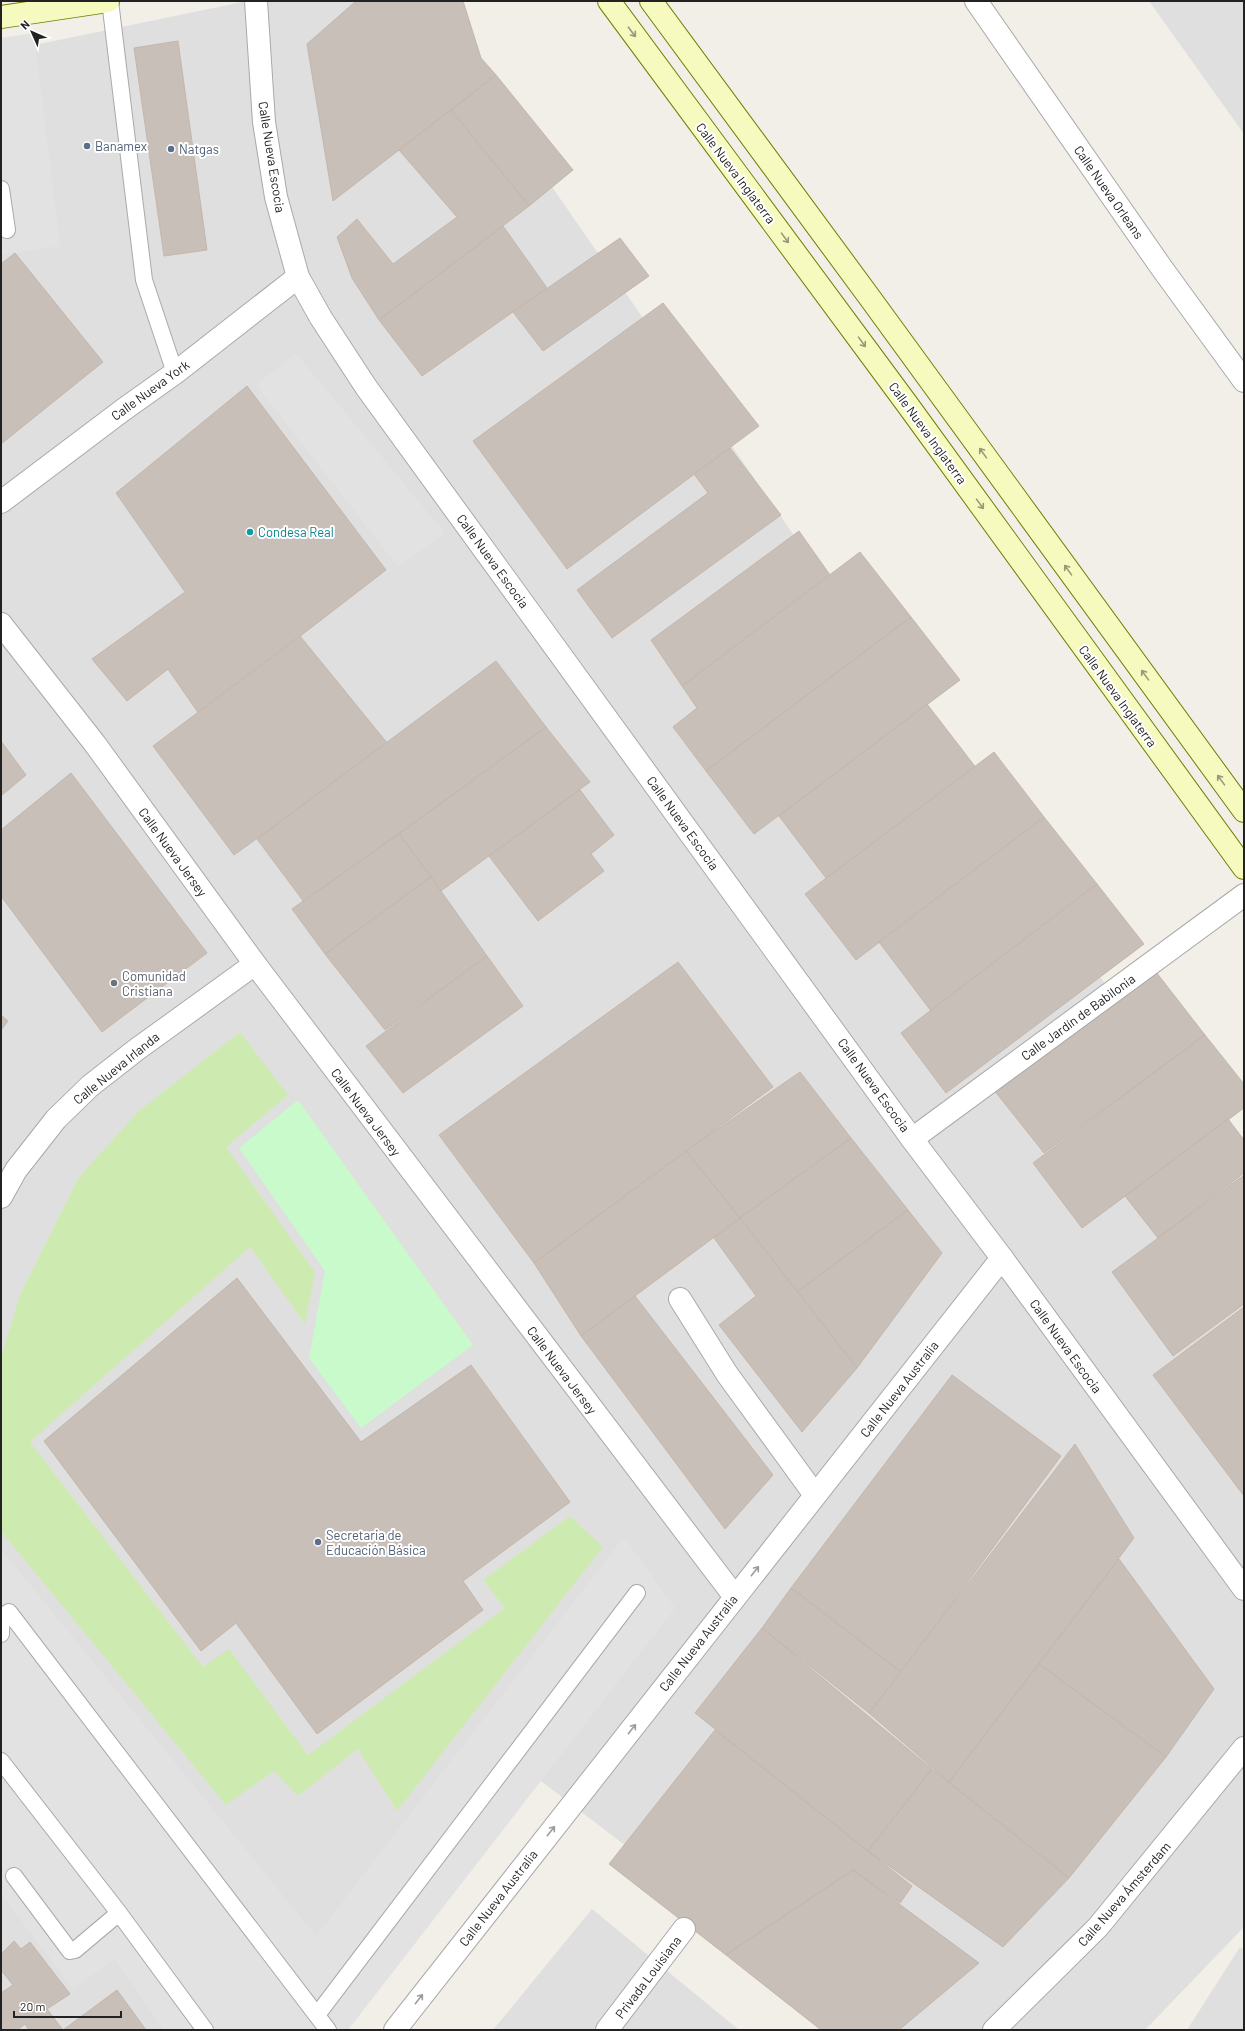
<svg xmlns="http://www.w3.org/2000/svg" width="1245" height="2031" font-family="Barlow,sans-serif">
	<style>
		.residential { fill: #e0dfdf }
		.grass { fill: #cdebb0 }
		.park { fill: #c8facc }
		.parking { fill: #e2e2e2 }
		.building { fill: #c7bfb8; stroke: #c4b6ab }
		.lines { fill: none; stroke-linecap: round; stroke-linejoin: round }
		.lane-casing { stroke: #a9a9a9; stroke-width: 18 }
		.street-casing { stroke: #a9a9a9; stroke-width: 24 }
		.secondary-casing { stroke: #707d05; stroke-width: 24 }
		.lane { stroke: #fff; stroke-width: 16 }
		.street { stroke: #fff; stroke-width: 22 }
		.secondary { stroke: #f7fabf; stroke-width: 22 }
		.oneway { stroke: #979978 }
		.oneway2 { stroke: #9c9c9c }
		.service-dot { fill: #5c6f8a; stroke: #fff; stroke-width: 1.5 }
		.culture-dot { fill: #0f9aa8; stroke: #fff; stroke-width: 1.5 }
		.worship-dot { fill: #6b7280; stroke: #fff; stroke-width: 1.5 }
		.labels { text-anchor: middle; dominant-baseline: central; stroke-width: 4; stroke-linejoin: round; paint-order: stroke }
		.service-label { font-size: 13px; fill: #4e5e75; stroke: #fff; text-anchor: start }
		.street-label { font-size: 13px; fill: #222; stroke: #fff }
		.culture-label { font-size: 13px; fill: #0d838f; stroke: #fff; text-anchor: start }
		.worship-label { font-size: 13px; fill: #5b616d; stroke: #fff; text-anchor: start }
	</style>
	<rect width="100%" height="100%" fill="#f2efe9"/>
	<g class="residential">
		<path d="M247 1H423L1244 1184V1927L1145 2030H866L528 1771 326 2030H1V52Z"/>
		<path d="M1149 1H1244V134Z"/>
		<path d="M592 1909 739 2030H493Z"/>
		<path d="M1240 1947 1244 1950V2030H1187Z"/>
	</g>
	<path class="grass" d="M240 1032 288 1095 226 1147 315 1272 305 1324 250 1247 30 1442 203 1667 229 1649 308 1755 505 1608 483 1580 570 1516 603 1547 397 1811 358 1749 298 1796 274 1771 226 1805 1 1531V1358L20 1295 79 1177 139 1111Z"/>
	<path class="park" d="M298 1100 473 1345 361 1428 309 1358 325 1271 239 1148Z"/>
	<g class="parking">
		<path d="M34 33 60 246 1 255V38Z"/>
		<path d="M296 353 445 533 398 567 256 385Z"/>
		<path d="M624 1537 675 1608 348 2030H164L115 1959 73 1989 1 1894V1549L316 1936Z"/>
	</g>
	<g class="building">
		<path d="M356 1H463L481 58 496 75 333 201 307 44Z"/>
		<path d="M178 41 207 250 164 256 134 48Z"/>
		<path d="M496 75 573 170 529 206 451 110Z"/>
		<path d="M451 110 529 206 379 320 352 278 337 237 357 219 393 264 457 217 399 150Z"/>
		<path d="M503 226 547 288 422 376 379 320Z"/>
		<path d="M620 238 649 276 543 351 513 312Z"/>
		<path d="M15 253 103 362 1 444V264Z"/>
		<path d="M663 303 759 426 567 569 473 441Z"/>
		<path d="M247 386 386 570 199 714 168 669 127 701 92 659 185 592 116 493Z"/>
		<path d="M730 448 781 515 612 638 577 590 708 493 694 474Z"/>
		<path d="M799 531 830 575 682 686 651 640Z"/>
		<path d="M860 552 911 617 706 771 673 727 697 708 682 686Z"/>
		<path d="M911 617 960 680 754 834 706 771Z"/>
		<path d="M300 636 388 744 234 855 153 746Z"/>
		<path d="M496 661 546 727 304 902 257 839Z"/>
		<path d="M927 704 977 769 826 878 779 816Z"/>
		<path d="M546 727 590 782 441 891 399 834Z"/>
		<path d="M1 741 26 775 1 796Z"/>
		<path d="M994 752 1044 817 856 960 805 894Z"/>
		<path d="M71 773 207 953 102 1032 1 896V830Z"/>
		<path d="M580 790 614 835 591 854 604 871 538 921 489 856Z"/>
		<path d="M1044 817 1097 884 931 1011 879 942Z"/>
		<path d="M399 834 431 877 325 954 292 909Z"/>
		<path d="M431 877 487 956 385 1030 325 954Z"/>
		<path d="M1097 884 1144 944 946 1093 901 1033Z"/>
		<path d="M487 956 523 1006 403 1093 366 1046Z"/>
		<path d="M678 962 773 1087 534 1263 439 1135Z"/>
		<path d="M1156 972 1205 1035 1044 1153 994 1090Z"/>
		<path d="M1 1015 8 1021 1 1030Z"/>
		<path d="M1205 1035 1244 1084V1108L1082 1228 1033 1163Z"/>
		<path d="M800 1072 851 1138 740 1218 686 1151Z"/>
		<path d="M1228 1119 1244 1140V1173L1158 1238 1125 1196Z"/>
		<path d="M851 1138 908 1210 797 1292 740 1218Z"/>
		<path d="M686 1151 740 1218 581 1336 534 1263Z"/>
		<path d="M1244 1175V1304L1173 1356 1112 1272Z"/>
		<path d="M908 1210 942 1253 857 1368 797 1292Z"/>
		<path d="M740 1218 857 1368 802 1432 719 1325 756 1296 714 1238Z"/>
		<path d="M237 1278 361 1442 471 1365 570 1502 463 1581 483 1610 317 1734 236 1623 201 1651 44 1441Z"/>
		<path d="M635 1296 773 1475 725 1529 581 1336Z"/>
		<path d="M1244 1307V1496L1153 1375Z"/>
		<path d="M952 1375 1061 1456 901 1672 791 1588Z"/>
		<path d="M1075 1444 1134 1538 949 1782 869 1713Z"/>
		<path d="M1119 1559 1214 1689 1166 1757 1039 1664Z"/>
		<path d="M791 1588 901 1672 869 1713 762 1628Z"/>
		<path d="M762 1628 932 1769 868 1851 695 1713Z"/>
		<path d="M1039 1664 1166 1757 1069 1878 949 1782Z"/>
		<path d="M715 1730 912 1886 900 1903 853 1870 726 1955 609 1864Z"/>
		<path d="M932 1769 1069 1878 1003 1947 868 1851Z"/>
		<path d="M853 1870 979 1963 899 2030H821L726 1955Z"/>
		<path d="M14 1941 21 1949 30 1942 70 1994 47 2009 63 2030H29L25 2024 17 2030H1V1993L13 1985 1 1970V1954Z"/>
		<path d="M117 1990 146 2030H63Z"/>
	</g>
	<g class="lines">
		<defs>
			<g id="lane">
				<path d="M110 1 144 280 175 373"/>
				<path d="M1 189 7 230"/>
				<path d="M1 1634C1 1625 1 1617 9 1612L328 2030"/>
				<path d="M1 1761 119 1913 205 2030"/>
				<path d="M14 1876 70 1951 75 1950 119 1913"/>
				<path d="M317 2015 637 1593"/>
			</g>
			<g id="street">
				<path d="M256 1 264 122 276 197 298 277 321 318 366 387 912 1139 1002 1258 1244 1589"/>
				<path d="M976 1 1161 267 1244 381"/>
				<path d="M1 502 123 410 175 373 298 277"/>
				<path d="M1 624 95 744 255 964 735 1597"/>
				<path d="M912 1139 1244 895"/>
				<path d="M1 1197 16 1170 56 1119 90 1086 136 1050 255 964"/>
				<path d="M680 1299 727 1374 815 1495"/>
				<path d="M395 2030 1002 1258"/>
				<path d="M607 2030 684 1929"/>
				<path d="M994 2030 1098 1927 1244 1748"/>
			</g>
			<g id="secondary">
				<path d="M609 1 907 404 1244 868"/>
				<path d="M651 1 870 298 1244 811"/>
				<path d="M1 17 108 1"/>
			</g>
		</defs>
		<use href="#lane" class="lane-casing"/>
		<use href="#street" class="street-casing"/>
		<use href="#secondary" class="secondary-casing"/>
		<use href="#lane" class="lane"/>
		<use href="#street" class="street"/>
		<use href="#secondary" class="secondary"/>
	</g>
	<defs><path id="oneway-shaft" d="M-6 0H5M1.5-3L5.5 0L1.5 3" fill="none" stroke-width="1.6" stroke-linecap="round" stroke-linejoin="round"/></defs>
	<g class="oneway">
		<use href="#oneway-shaft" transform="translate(632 32) rotate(53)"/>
		<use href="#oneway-shaft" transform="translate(785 238) rotate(54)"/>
		<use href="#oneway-shaft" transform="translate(862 342) rotate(54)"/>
		<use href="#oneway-shaft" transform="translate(983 453) rotate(-126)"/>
		<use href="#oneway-shaft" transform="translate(980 504) rotate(54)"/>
		<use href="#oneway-shaft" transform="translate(1068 570) rotate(-126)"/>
		<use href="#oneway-shaft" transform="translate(1145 675) rotate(-126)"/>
		<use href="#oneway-shaft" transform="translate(1221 780) rotate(-126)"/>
	</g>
	<g class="oneway2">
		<use href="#oneway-shaft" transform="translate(755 1571) rotate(-52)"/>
		<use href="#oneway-shaft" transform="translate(632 1729) rotate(-52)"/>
		<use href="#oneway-shaft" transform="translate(551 1831) rotate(-52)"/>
		<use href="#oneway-shaft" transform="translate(419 1999) rotate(-52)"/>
	</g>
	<g class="service-dot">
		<circle cx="87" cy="146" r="4"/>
		<circle cx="171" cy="149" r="4"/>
		<circle cx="318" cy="1542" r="4"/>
	</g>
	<circle class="culture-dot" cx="250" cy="532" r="4"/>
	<circle class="worship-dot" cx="114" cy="983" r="4"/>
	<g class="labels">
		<g class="service-label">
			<text x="95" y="146">Banamex</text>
			<text x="179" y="149">Natgas</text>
			<text x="326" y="1535">Secretaria de<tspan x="326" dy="15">Educación Básica</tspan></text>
		</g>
		<g class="street-label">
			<text transform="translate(272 157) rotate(81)">Calle Nueva Escocia</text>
			<text transform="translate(736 173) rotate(53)">Calle Nueva Inglaterra</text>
			<text transform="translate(1109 192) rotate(55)">Calle Nueva Orleans</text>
			<text transform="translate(150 390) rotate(-36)">Calle Nueva York</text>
			<text transform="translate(928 433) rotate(54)">Calle Nueva Inglaterra</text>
			<text transform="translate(493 561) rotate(54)">Calle Nueva Escocia</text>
			<text transform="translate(1118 696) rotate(54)">Calle Nueva Inglaterra</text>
			<text transform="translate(683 823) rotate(54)">Calle Nueva Escocia</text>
			<text transform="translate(173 852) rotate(54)">Calle Nueva Jersey</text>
			<text transform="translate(1078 1017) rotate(-36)">Calle Jardín de Babilonia</text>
			<text transform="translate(116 1068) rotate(-39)">Calle Nueva Irlanda</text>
			<text transform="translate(874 1085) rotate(54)">Calle Nueva Escocia</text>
			<text transform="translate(366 1112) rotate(53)">Calle Nueva Jersey</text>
			<text transform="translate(1066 1346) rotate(54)">Calle Nueva Escocia</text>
			<text transform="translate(562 1370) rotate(53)">Calle Nueva Jersey</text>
			<text transform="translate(899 1389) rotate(-52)">Calle Nueva Australia</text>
			<text transform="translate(698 1643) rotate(-52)">Calle Nueva Australia</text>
			<text transform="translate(1124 1894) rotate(-49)">Calle Nueva Ámsterdam</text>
			<text transform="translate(498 1898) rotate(-52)">Calle Nueva Australia</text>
			<text transform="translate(648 1977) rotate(-53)">Privada Louisiana</text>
		</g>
		<g class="culture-label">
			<text x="258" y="532">Condesa Real</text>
		</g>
		<g class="worship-label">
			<text x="122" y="976">Comunidad<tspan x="122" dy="15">Cristiana</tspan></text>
		</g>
	</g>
	<rect width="1245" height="2031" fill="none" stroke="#222222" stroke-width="4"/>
	<g transform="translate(32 32) rotate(315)" stroke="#ffffff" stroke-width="3" paint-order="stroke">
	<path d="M0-3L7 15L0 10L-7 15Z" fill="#222222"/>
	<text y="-6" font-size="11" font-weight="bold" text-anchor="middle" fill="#222222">N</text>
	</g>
	<path d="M14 2011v6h107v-6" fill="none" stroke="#222222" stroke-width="2"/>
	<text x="20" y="2011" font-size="12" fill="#222222" stroke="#ffffff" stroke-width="3" paint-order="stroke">20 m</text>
</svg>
